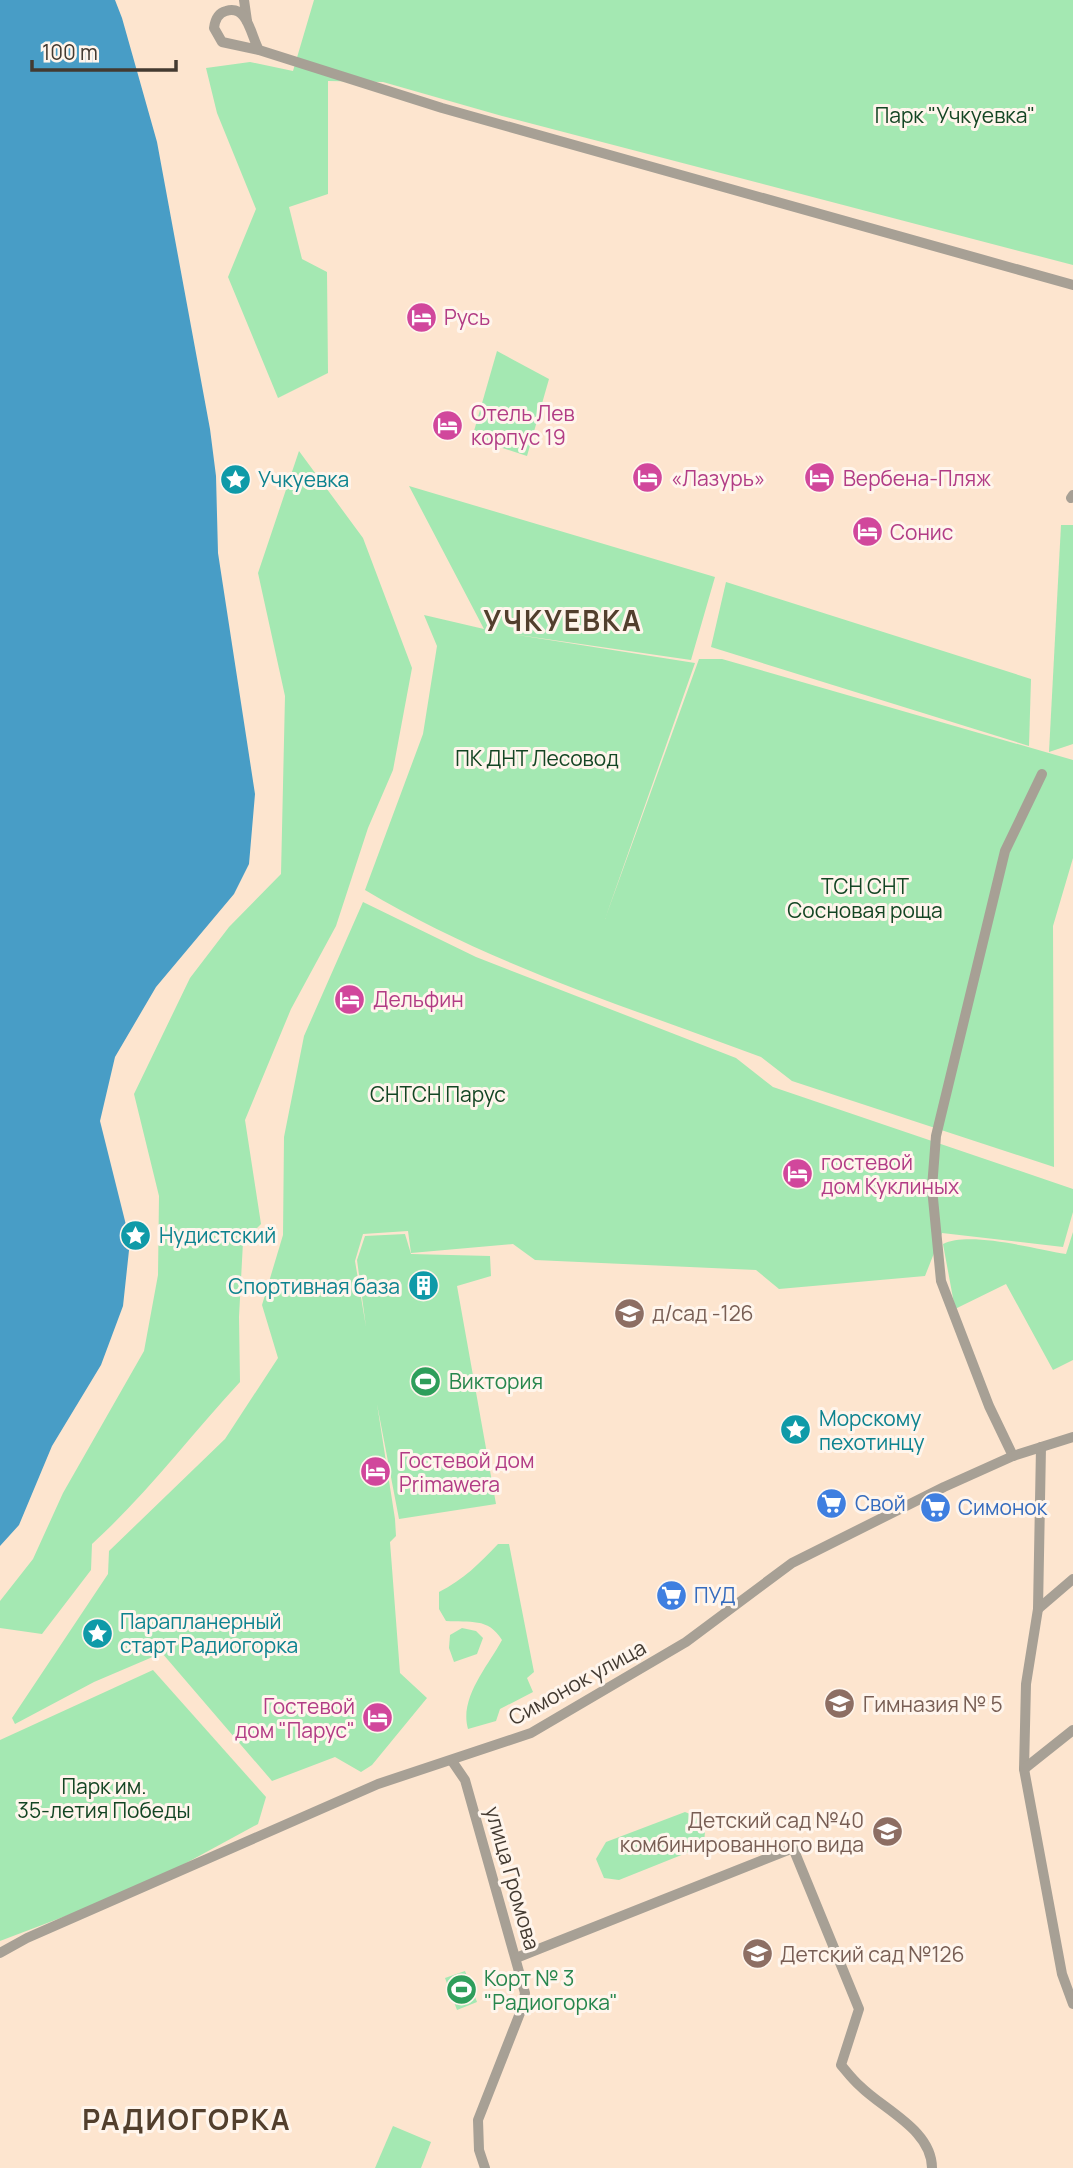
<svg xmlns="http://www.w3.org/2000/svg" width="1073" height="2168" font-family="Manrope,sans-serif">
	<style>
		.green { fill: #a4e8b2 }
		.water { fill: #489dc6 }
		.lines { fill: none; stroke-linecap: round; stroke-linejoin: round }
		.minor { stroke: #a7a095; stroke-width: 10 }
		.labels { text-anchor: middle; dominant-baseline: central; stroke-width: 6; stroke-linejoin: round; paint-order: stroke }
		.park-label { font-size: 21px; fill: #134523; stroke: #fff5ec }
		.hotel-label { font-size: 21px; fill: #b23c85; stroke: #fff5ec; text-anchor: start }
		.culture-label { font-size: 21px; fill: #0d838f; stroke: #fff5ec; text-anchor: start }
		.education-label { font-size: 21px; fill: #785e54; stroke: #fff5ec; text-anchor: start }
		.leisure-label { font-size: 21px; fill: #27864d; stroke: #fff5ec; text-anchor: start }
		.shop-label { font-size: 21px; fill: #366cbe; stroke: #fff5ec; text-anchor: start }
		.street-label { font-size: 21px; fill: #433a31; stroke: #fff5ec }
		.district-label { font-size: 28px; font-weight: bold; letter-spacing: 2px; fill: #523f2d; stroke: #fff5ec }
	</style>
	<rect width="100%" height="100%" fill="#fde5cf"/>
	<g class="green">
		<path d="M314 0H1073V265L502 116 383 82 328 81V194L289 207 302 259 327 272 328 373 278 398 228 277 256 209 217 113 206 68 250 62 293 71Z"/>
		<path d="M497 351 549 379 527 456 472 438Z"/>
		<path d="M299 451 363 538 412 668 393 770 368 828 336 926 291 1009 245 1120 261 1224 243 1242 239 1317 240 1382C190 1436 146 1495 92 1544L91 1570 42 1634 0 1628V1601L33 1559 63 1493 144 1351 158 1275 159 1196 134 1094 190 978 229 927 281 874 285 696 258 573Z"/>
		<path d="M409 486 715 577 691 660 505 633 695 663 605 919 699 659H722L1073 760V858L1053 926 1054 1167 792 1081 761 1057C628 1007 488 964 365 890L423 734 437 646 424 615 484 629Z"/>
		<path d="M1061 525H1073V744L1049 752Z"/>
		<path d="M726 582 1031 679 1029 746 711 647Z"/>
		<path d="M363 902 476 957 736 1058 773 1087 1073 1189V1212L1063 1247 942 1233 925 1276 779 1289 756 1270 535 1260 513 1244 411 1253 408 1231 363 1234 355 1261 366 1327 357 1260 365 1236 405 1234 411 1254 490 1256 491 1276 457 1286 496 1504 399 1519 377 1404 395 1519 396 1536 390 1542 400 1673 427 1698 372 1765 361 1772 335 1757 272 1781 162 1653 94 1682 15 1724 12 1718 108 1574 109 1551 225 1439 278 1358 262 1305 283 1235 284 1137 304 1036Z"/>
		<path d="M1073 1232V1360L1053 1370 1006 1284 955 1309 943 1244C970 1231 1034 1249 1066 1254Z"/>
		<path d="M498 1544H509L534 1672 527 1678 533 1692 500 1709 496 1721 468 1729C459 1698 488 1666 502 1640 488 1617 470 1623 446 1621L439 1609V1592C463 1580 480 1563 498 1544Z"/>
		<path d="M462 1628 476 1631 483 1638 477 1654 454 1662 449 1648 450 1635Z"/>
		<path d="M153 1670 266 1797 258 1824 142 1887 0 1941V1740Z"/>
		<path d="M685 1812 695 1816 705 1831 704 1844 699 1848 619 1880 604 1878 596 1859 606 1842Z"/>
		<path d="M465 1971 477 2002 457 2010 445 1978Z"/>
		<path d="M393 2126 431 2142 421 2168H375Z"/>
	</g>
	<path class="water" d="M0 0H115L122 18 157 142 210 429 216 476 218 553 255 794 249 864 234 894 156 987 115 1057 100 1121 130 1241 123 1306 101 1365 52 1446 19 1525 0 1546Z"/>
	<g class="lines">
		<g class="minor">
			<path d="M244 0 247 21"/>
			<path d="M259 50 222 42 214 28C215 20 218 13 226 11 248 4 251 37 259 50L442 108 1073 285"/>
			<path d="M1071 498 1073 495"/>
			<path d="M1041 1447 1038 1609 1026 1684 1024 1769 1062 1974 1073 2004"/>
			<path d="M1013 1456 989 1406 941 1281 932 1188 936 1136 1005 851 1042 774"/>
			<path d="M1038 1609 1073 1579"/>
			<path d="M452 1761 465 1780 525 1993 522 2008 478 2120 479 2150 485 2168"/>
			<path d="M1024 1769 1073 1730"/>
			<path d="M0 1953 27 1938 378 1784 531 1733 686 1642 792 1563 944 1487 1013 1456 1073 1437"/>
			<path d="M516 1958 793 1848 859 2009 841 2065C847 2072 853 2080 860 2086 884 2110 932 2130 932 2168"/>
		</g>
	</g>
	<defs>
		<symbol id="hotel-disc" viewBox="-11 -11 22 22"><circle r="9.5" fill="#d1479c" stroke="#fff5ec"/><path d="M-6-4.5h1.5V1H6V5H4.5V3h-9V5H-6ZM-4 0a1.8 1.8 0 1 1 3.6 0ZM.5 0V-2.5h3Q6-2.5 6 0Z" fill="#fff"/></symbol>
		<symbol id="sight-disc" viewBox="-11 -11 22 22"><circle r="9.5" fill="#0f9aa8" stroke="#fff5ec"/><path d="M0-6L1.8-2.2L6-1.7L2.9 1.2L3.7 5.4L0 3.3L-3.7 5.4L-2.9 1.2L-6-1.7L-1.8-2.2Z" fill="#fff"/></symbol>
		<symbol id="building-disc" viewBox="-11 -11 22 22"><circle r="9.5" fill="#0f9aa8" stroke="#fff5ec"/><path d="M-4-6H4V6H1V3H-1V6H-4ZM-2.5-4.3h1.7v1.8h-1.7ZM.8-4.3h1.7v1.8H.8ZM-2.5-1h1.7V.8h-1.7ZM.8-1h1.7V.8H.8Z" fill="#fff"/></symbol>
		<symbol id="school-disc" viewBox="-11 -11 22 22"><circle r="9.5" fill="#8d6e63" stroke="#fff5ec"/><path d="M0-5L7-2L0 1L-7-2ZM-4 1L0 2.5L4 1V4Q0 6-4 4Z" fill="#fff"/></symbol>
		<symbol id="stadium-disc" viewBox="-11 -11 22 22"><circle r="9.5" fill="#2e9e5b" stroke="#fff5ec"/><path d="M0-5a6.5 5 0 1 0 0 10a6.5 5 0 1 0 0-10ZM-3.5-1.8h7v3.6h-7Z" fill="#fff"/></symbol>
		<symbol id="supermarket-disc" viewBox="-11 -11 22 22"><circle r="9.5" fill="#3f7fe0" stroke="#fff5ec"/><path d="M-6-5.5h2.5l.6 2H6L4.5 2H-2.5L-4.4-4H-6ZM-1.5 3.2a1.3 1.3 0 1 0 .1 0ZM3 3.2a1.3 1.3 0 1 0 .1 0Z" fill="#fff"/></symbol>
	</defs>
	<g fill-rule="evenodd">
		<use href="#hotel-disc" x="404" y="300" width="35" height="35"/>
		<use href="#hotel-disc" x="430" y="408" width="35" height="35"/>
		<use href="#hotel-disc" x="630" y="460" width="35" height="35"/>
		<use href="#hotel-disc" x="802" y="460" width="35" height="35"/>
		<use href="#sight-disc" x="218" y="462" width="35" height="35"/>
		<use href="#hotel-disc" x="850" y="514" width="35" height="35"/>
		<use href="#hotel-disc" x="332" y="982" width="35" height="35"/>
		<use href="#hotel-disc" x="780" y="1156" width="35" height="35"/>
		<use href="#sight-disc" x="118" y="1218" width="35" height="35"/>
		<use href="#building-disc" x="406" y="1268" width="35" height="35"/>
		<use href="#school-disc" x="612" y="1296" width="35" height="35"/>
		<use href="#stadium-disc" x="408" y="1364" width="35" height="35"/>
		<use href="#sight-disc" x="778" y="1412" width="35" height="35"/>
		<use href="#hotel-disc" x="358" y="1454" width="35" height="35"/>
		<use href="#supermarket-disc" x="814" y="1486" width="35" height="35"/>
		<use href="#supermarket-disc" x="918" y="1490" width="35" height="35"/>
		<use href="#supermarket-disc" x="654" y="1578" width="35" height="35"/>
		<use href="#sight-disc" x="80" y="1616" width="35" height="35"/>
		<use href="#school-disc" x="822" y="1686" width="35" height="35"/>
		<use href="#hotel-disc" x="360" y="1700" width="35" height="35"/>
		<use href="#school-disc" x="870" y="1814" width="35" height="35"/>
		<use href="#school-disc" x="740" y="1936" width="35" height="35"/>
		<use href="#stadium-disc" x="444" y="1972" width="35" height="35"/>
	</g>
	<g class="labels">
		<g class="park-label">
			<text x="955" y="115">Парк "Учкуевка"</text>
			<text x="537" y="758">ПК ДНТ Лесовод</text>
			<text x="865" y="886">ТСН СНТ<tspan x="865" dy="24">Сосновая роща</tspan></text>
			<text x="438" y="1094">СНТСН Парус</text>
			<text x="104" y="1786">Парк им.<tspan x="104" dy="24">35-летия Победы</tspan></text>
		</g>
		<g class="hotel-label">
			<text x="444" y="317">Русь</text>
			<text x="471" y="413">Отель Лев<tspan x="471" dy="24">корпус 19</tspan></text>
			<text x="671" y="478">«Лазурь»</text>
			<text x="843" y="478">Вербена-Пляж</text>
			<text x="890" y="532">Сонис</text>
			<text x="373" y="999">Дельфин</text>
			<text x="821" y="1162">гостевой<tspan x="821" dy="24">дом Куклиных</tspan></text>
			<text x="399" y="1460">Гостевой дом<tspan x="399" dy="24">Primawera</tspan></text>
			<text x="355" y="1706" text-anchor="end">Гостевой<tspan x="355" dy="24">дом "Парус"</tspan></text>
		</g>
		<g class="culture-label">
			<text x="258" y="479">Учкуевка</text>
			<text x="159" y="1235">Нудистский</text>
			<text x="400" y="1286" text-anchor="end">Спортивная база</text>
			<text x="819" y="1418">Морскому<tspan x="819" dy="24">пехотинцу</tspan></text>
			<text x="120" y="1621">Парапланерный<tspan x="120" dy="24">старт Радиогорка</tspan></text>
		</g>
		<g class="education-label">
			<text x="652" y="1313">д/сад -126</text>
			<text x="863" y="1704">Гимназия № 5</text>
			<text x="864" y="1820" text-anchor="end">Детский сад №40<tspan x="864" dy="24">комбинированного вида</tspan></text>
			<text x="780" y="1954">Детский сад №126</text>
		</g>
		<g class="leisure-label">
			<text x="449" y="1381">Виктория</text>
			<text x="484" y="1978">Корт № 3<tspan x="484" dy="24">"Радиогорка"</tspan></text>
		</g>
		<g class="shop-label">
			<text x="855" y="1503">Свой</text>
			<text x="958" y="1507">Симонок</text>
			<text x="694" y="1595">ПУД</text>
		</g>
		<g class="street-label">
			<text transform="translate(577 1682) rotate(-29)">Симонок улица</text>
			<text transform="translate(513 1878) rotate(74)">улица Громова</text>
		</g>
		<g class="district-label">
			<text x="563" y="620">УЧКУЕВКА</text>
			<text x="187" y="2119">РАДИОГОРКА</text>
		</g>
	</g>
	<path d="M32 60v10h144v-10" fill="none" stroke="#433a31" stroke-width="3.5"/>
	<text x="42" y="60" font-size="21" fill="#433a31" stroke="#fff5ec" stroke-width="5" paint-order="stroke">100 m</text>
</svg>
